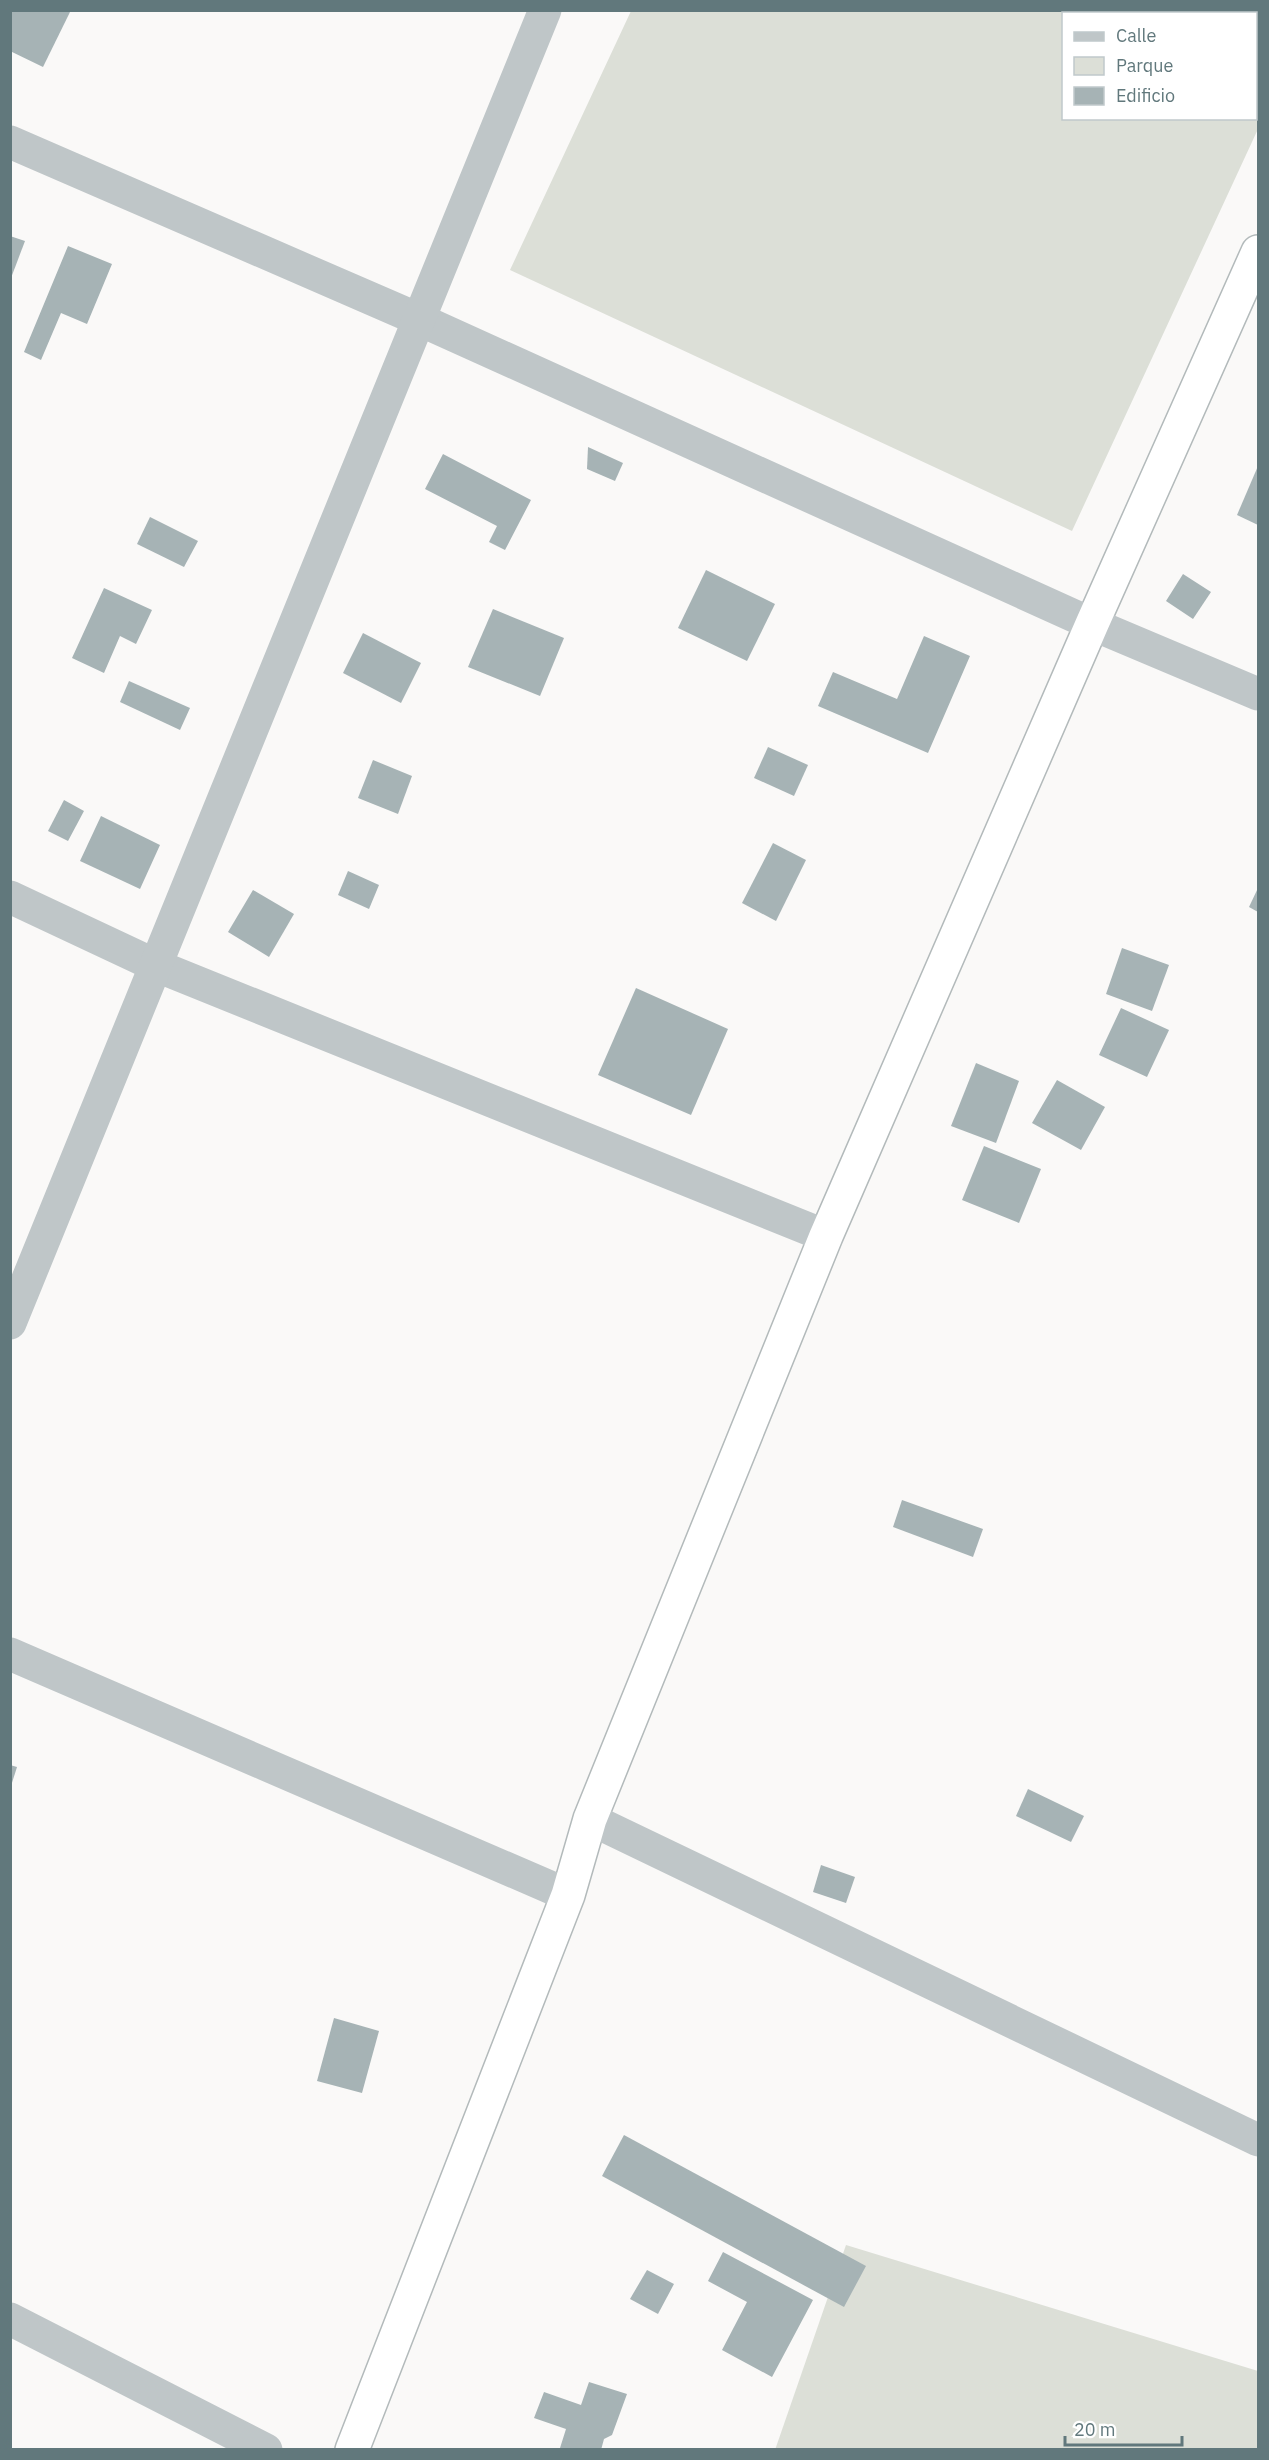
<svg xmlns="http://www.w3.org/2000/svg" width="1269" height="2460" font-family="'IBM Plex Sans',sans-serif">
	<style>
		.green { fill: #dcdfd7; fill-rule: evenodd }
		.building { fill: #a6b3b5 }
		.lines { fill: none; stroke-linecap: round; stroke-linejoin: round }
		.highway-casing { stroke: #b3babb; stroke-width: 36 }
		.minor { stroke: #bfc6c8; stroke-width: 33 }
		.highway { stroke: #fff; stroke-width: 33 }
	</style>
	<rect width="100%" height="100%" fill="#faf9f8"/>
	<g class="green">
		<path d="M631 11H1258V129L1072 531 510 270ZM1064 14H1256V118H1064Z"/>
		<path d="M846 2245 1258 2371V2449L775 2450Z"/>
	</g>
	<g class="building">
		<path d="M10 10H71L43 67 10 51Z"/>
		<path d="M10 236 25 241 11 278H10Z"/>
		<path d="M68 246 112 264 87 324 61 313 41 360 24 352Z"/>
		<path d="M588 447 623 463 615 481 587 469Z"/>
		<path d="M443 454 531 500 505 550 489 542 497 526 425 489Z"/>
		<path d="M1258 466V525L1237 515Z"/>
		<path d="M150 517 198 541 184 567 137 544Z"/>
		<path d="M706 570 775 604 747 661 678 628Z"/>
		<path d="M1183 574 1211 592 1193 619 1166 601Z"/>
		<path d="M104 588 152 610 136 644 120 636 104 673 72 658Z"/>
		<path d="M493 609 564 638 540 696 468 667Z"/>
		<path d="M363 633 421 663 401 703 343 673Z"/>
		<path d="M924 636 970 656 928 753 818 706 833 672 897 699Z"/>
		<path d="M129 681 190 708 180 730 120 702Z"/>
		<path d="M768 747 808 765 794 796 754 778Z"/>
		<path d="M373 760 412 776 398 814 358 798Z"/>
		<path d="M64 800 84 811 68 841 48 831Z"/>
		<path d="M101 816 160 845 140 889 80 861Z"/>
		<path d="M773 843 806 860 776 921 742 903Z"/>
		<path d="M348 871 379 885 369 909 338 895Z"/>
		<path d="M1258 888V912L1249 907Z"/>
		<path d="M253 890 294 914 269 957 228 932Z"/>
		<path d="M1122 948 1169 965 1152 1011 1106 994Z"/>
		<path d="M636 988 728 1029 691 1115 598 1075Z"/>
		<path d="M1121 1008 1169 1030 1147 1077 1099 1055Z"/>
		<path d="M976 1063 1019 1081 996 1143 951 1126Z"/>
		<path d="M1057 1080 1105 1107 1081 1150 1032 1123Z"/>
		<path d="M984 1146 1041 1169 1019 1223 962 1200Z"/>
		<path d="M902 1500 983 1529 973 1557 893 1527Z"/>
		<path d="M10 1765 17 1767 11 1786H10Z"/>
		<path d="M1028 1789 1084 1816 1071 1842 1016 1816Z"/>
		<path d="M821 1865 855 1877 846 1903 813 1892Z"/>
		<path d="M334 2018 379 2031 362 2093 317 2081Z"/>
		<path d="M624 2135 866 2266 844 2307 602 2176Z"/>
		<path d="M723 2252 813 2300 772 2377 722 2350 747 2302 708 2281Z"/>
		<path d="M647 2270 674 2284 658 2314 630 2299Z"/>
		<path d="M589 2382 627 2394 612 2435 604 2439 601 2450 560 2448 566 2429 534 2418 544 2392 581 2405Z"/>
	</g>
	<g class="lines">
		<defs>
			<path id="highway" d="M352 2450 568 1895 590 1819 826 1236 1092 624 1258 252"/>
		</defs>
		<use href="#highway" class="highway-casing"/>
		<g class="minor">
			<path d="M10 142 418 319 1092 624 1258 694"/>
			<path d="M10 897 157 966 826 1236"/>
			<path d="M10 1323 545 10"/>
			<path d="M10 1654 568 1895"/>
			<path d="M590 1819 1258 2140"/>
			<path d="M10 2319 266 2450"/>
		</g>
		<use href="#highway" class="highway"/>
	</g>
	<rect width="1269" height="2460" fill="none" stroke="#61787c" stroke-width="24"/>
	<rect x="1062" y="12" width="195" height="108" fill="#ffffff" stroke="#c0c9cb" stroke-width="1.5"/>
	<rect x="1074" y="32" width="30" height="9" fill="#bfc6c8" stroke="#c0c9cb" stroke-width="1.5"/>
	<text x="1116" y="42" font-size="18" fill="#61787c">Calle</text>
	<rect x="1074" y="57" width="30" height="18" fill="#dcdfd7" stroke="#c0c9cb" stroke-width="1.5"/>
	<text x="1116" y="72" font-size="18" fill="#61787c">Parque</text>
	<rect x="1074" y="87" width="30" height="18" fill="#a6b3b5" stroke="#c0c9cb" stroke-width="1.5"/>
	<text x="1116" y="102" font-size="18" fill="#61787c">Edificio</text>
	<path d="M1065 2436v9h117v-9" fill="none" stroke="#61787c" stroke-width="3"/>
	<text x="1074" y="2436" font-size="18" fill="#61787c" stroke="#ffffff" stroke-width="4.5" paint-order="stroke">20 m</text>
</svg>
